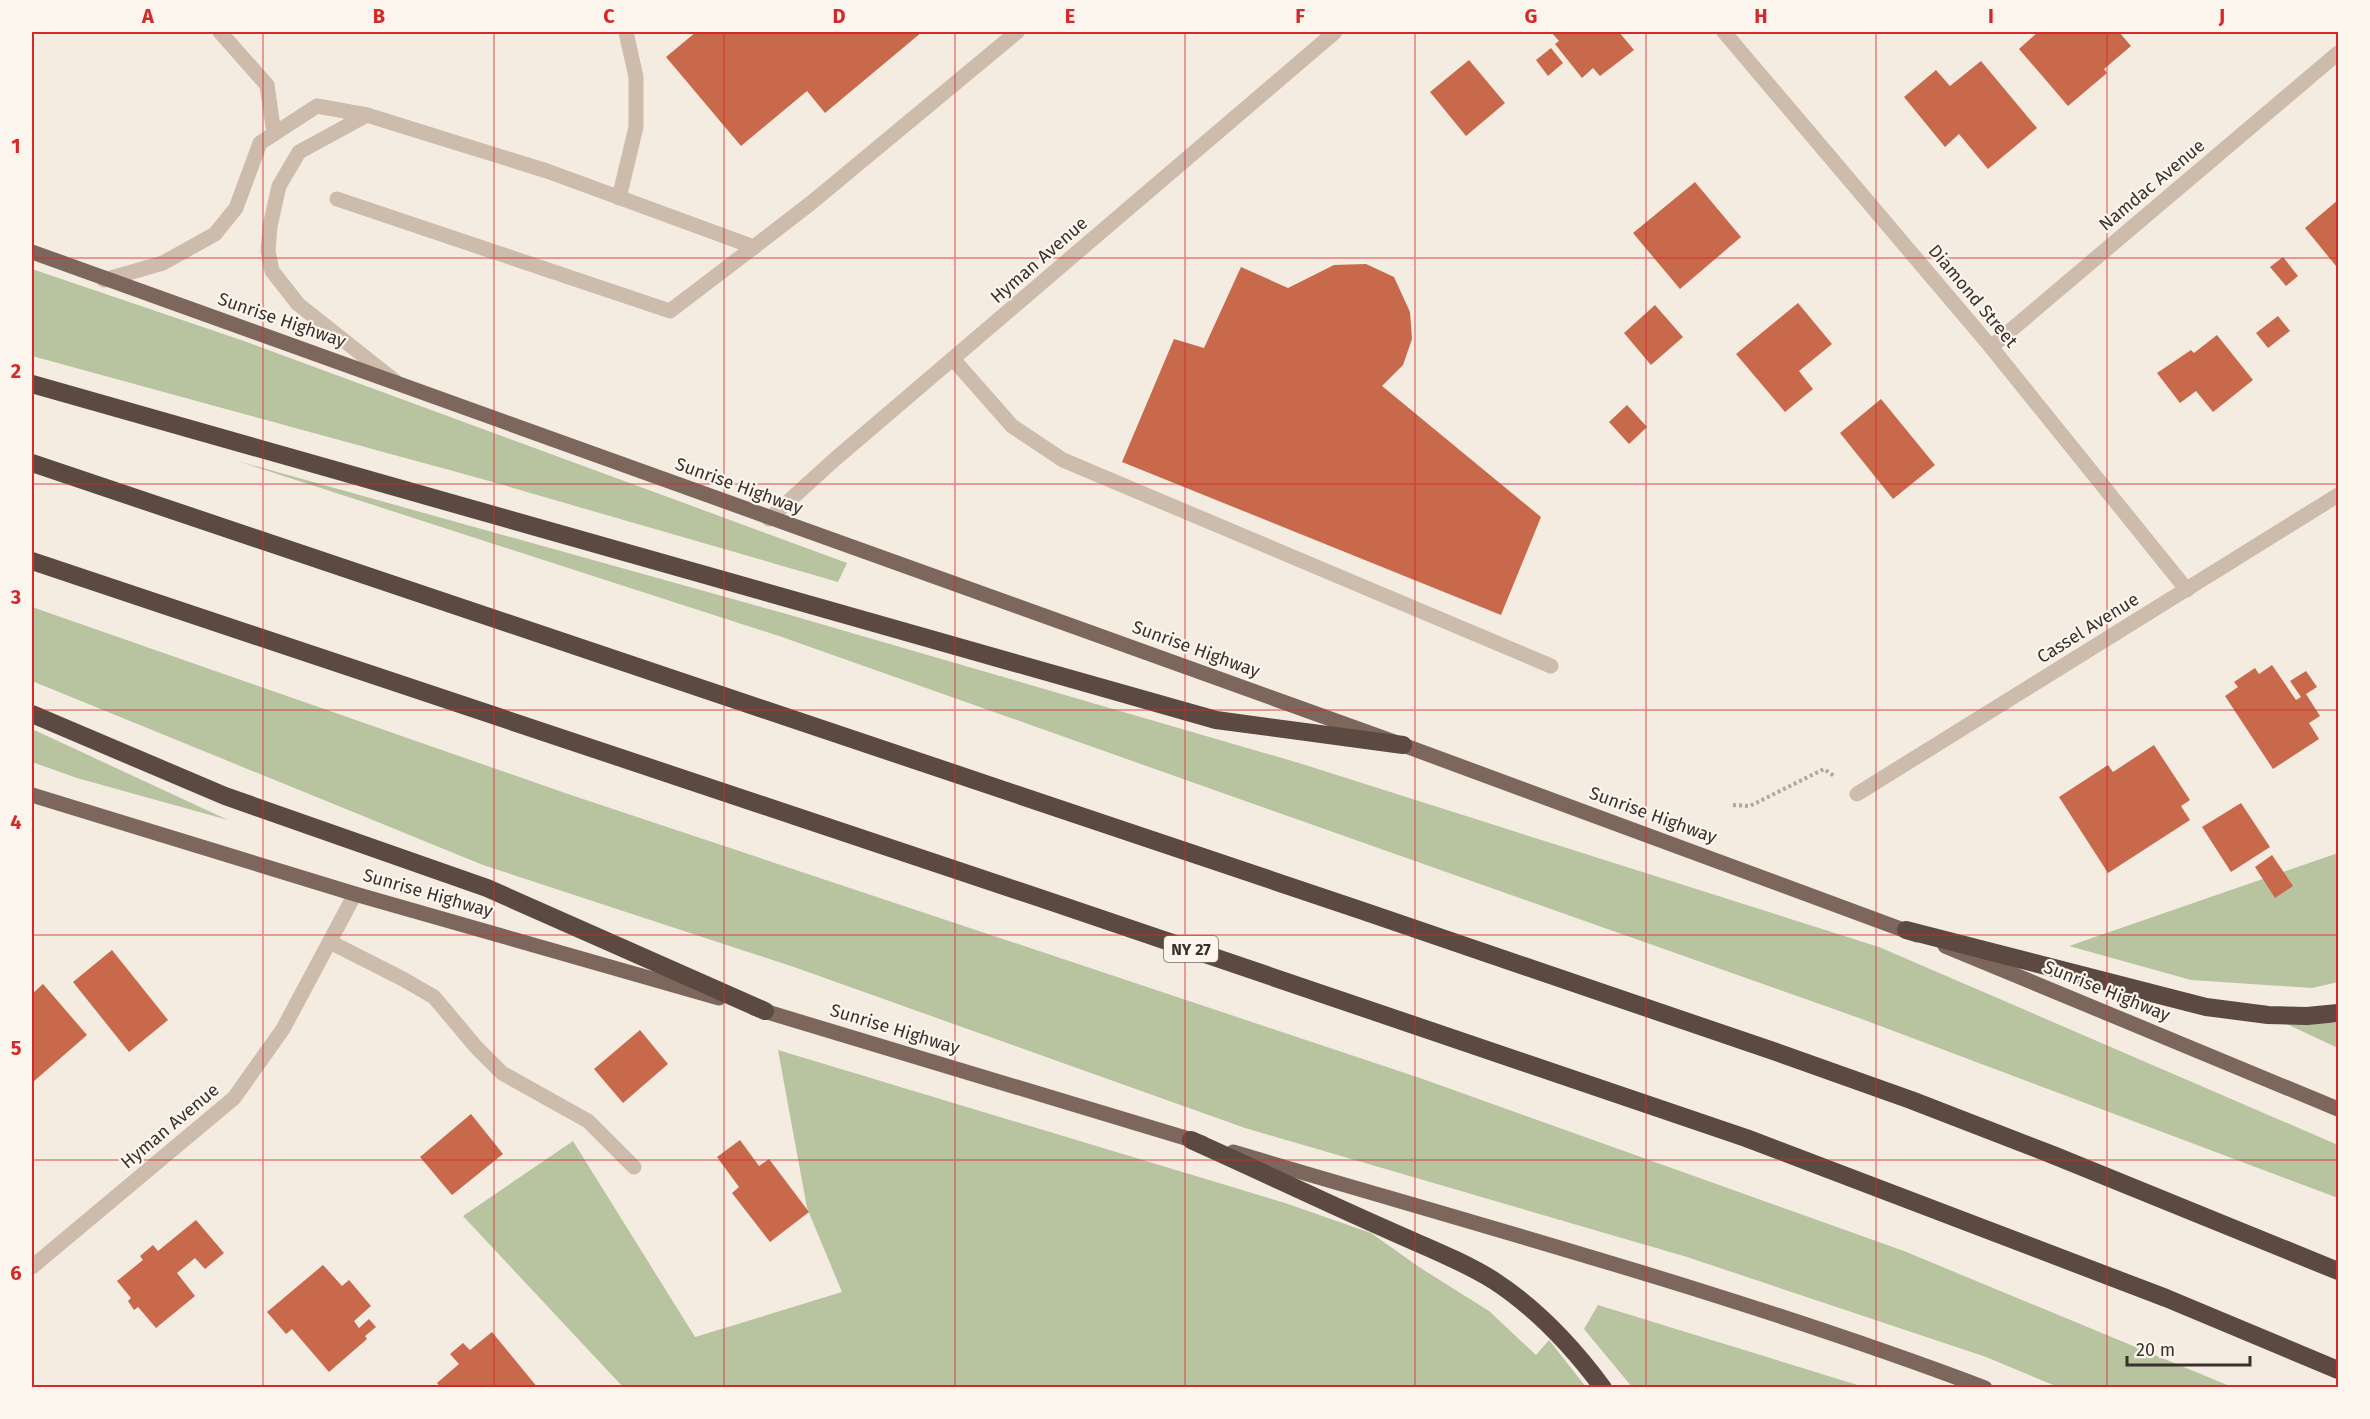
<svg xmlns="http://www.w3.org/2000/svg" width="2370" height="1419" font-family="'Fira Sans',sans-serif">
	<style>
		.green { fill: #b8c4a0 }
		.building { fill: #c8694b }
		.lines { fill: none; stroke-linecap: round; stroke-linejoin: round }
		.path { stroke: #b9a596; stroke-width: 4; stroke-dasharray: 3 3; stroke-linecap: butt }
		.minor { stroke: #cdbbac; stroke-width: 15 }
		.major { stroke: #7d675c; stroke-width: 15 }
		.highway { stroke: #5c4a42; stroke-width: 18 }
		.grid { fill: none; stroke: #d62828; stroke-width: 1.5; stroke-opacity: 0.55 }
		.labels { text-anchor: middle; dominant-baseline: central; stroke-width: 4.5; stroke-linejoin: round; paint-order: stroke }
		.shield { fill: #fbf5ee; stroke: #756b66; stroke-width: 1.5 }
		.shield-label { font-size: 16px; font-weight: bold; fill: #3b302b }
		.street-label { font-size: 18px; fill: #3b302b; stroke: #fbf5ee }
		.neatline { fill: none; stroke: #d62828; stroke-width: 2 }
		.grid-label { font-size: 20px; text-anchor: middle; font-weight: bold; fill: #d62828 }
	</style>
	<rect width="100%" height="100%" fill="#f4ebe1"/>
	<g class="green">
		<path d="M32 269 244 341 847 563 838 582 475 477 32 356Z"/>
		<path d="M234 460 783 613 1299 763 1879 947 2338 1145V1198L1859 1018 779 636Z"/>
		<path d="M32 607 565 793 1420 1078 1904 1251 2232 1387H2058L1986 1357 1687 1257 1245 1128 794 967 483 865 32 681Z"/>
		<path d="M32 729 228 820 77 778 32 762Z"/>
		<path d="M2338 853V982L2312 988 2191 980 2069 946Z"/>
		<path d="M2280 1021 2338 1023V1048Z"/>
		<path d="M778 1050 1285 1203 1371 1233 1419 1267 1489 1311 1536 1355 1549 1340 1586 1387H623L463 1216 573 1141 695 1337 842 1292 807 1208Z"/>
		<path d="M1598 1305 1864 1387H1632L1584 1329Z"/>
	</g>
	<g class="building">
		<path d="M696 32H922L825 113 807 91 741 146 666 57Z"/>
		<path d="M1551 32H1619L1634 50 1600 76 1593 68 1582 78 1555 44 1559 41Z"/>
		<path d="M2038 32H2119L2131 46 2104 69 2107 73 2068 106 2019 49Z"/>
		<path d="M1551 48 1563 63 1548 76 1536 60Z"/>
		<path d="M1469 60 1505 103 1466 136 1430 92Z"/>
		<path d="M1981 61 2037 128 1988 169 1959 134 1945 147 1904 97 1936 70 1950 86Z"/>
		<path d="M1695 182 1741 237 1680 289 1633 233Z"/>
		<path d="M2338 200V263L2336 266 2305 228Z"/>
		<path d="M2283 257 2298 276 2286 286 2270 267Z"/>
		<path d="M1366 264 1394 277 1410 312 1412 339 1403 365 1382 386 1541 517 1501 615 1122 462 1174 339 1204 348 1241 267 1288 288 1334 265Z"/>
		<path d="M1798 303 1832 344 1799 371 1813 389 1785 412 1736 354Z"/>
		<path d="M1655 305 1683 337 1651 365 1624 333Z"/>
		<path d="M2278 316 2290 331 2268 348 2256 333Z"/>
		<path d="M2217 335 2253 380 2213 412 2196 391 2180 403 2157 373 2191 350 2194 353Z"/>
		<path d="M1881 399 1935 465 1893 499 1840 433Z"/>
		<path d="M1627 405 1647 427 1629 444 1609 422Z"/>
		<path d="M2272 665 2296 700 2301 697 2290 681 2306 671 2317 687 2306 694 2320 716 2309 723 2319 739 2273 769 2225 696 2238 687 2234 682 2255 668 2259 674Z"/>
		<path d="M2154 745 2190 800 2181 806 2190 820 2108 873 2059 797 2108 765 2113 772Z"/>
		<path d="M2241 803 2270 847 2231 872 2202 827Z"/>
		<path d="M2272 855 2293 886 2275 898 2255 867Z"/>
		<path d="M112 950 168 1020 129 1052 73 982Z"/>
		<path d="M43 984 87 1035 33 1082 32 994Z"/>
		<path d="M640 1030 668 1064 623 1103 594 1069Z"/>
		<path d="M471 1114 503 1154 452 1195 420 1157Z"/>
		<path d="M740 1140 759 1166 769 1159 809 1212 770 1242 732 1193 739 1187 717 1157Z"/>
		<path d="M196 1220 224 1253 205 1269 195 1258 177 1273 195 1296 156 1328 138 1307 134 1310 128 1301 131 1298 117 1281 143 1260 140 1256 153 1245 158 1251Z"/>
		<path d="M323 1265 342 1286 349 1280 371 1306 354 1321 359 1328 369 1319 376 1327 365 1336 367 1339 329 1372 292 1329 286 1334 267 1312Z"/>
		<path d="M492 1332 538 1388H441L437 1383 459 1364 450 1354 463 1343 470 1350Z"/>
	</g>
	<g class="lines">
		<path class="path" d="M1733 805 1750 806 1824 769 1834 776"/>
		<g class="minor">
			<path d="M220 32 267 85 274 134"/>
			<path d="M1724 32 1991 347 2187 590"/>
			<path d="M367 115 299 152 279 186 270 226 268 251 272 271 298 304 395 381"/>
			<path d="M619 198 636 127V77L626 32"/>
			<path d="M337 199 670 311 754 247"/>
			<path d="M104 280 163 263 215 234 236 208 260 143 317 106 367 115 547 171 754 247 811 203 1017 32"/>
			<path d="M1991 347 2338 53"/>
			<path d="M953 359 1012 426 1063 460 1551 666"/>
			<path d="M769 519 834 460 1335 32"/>
			<path d="M1857 794 2338 495"/>
			<path d="M330 942 403 979 434 997 476 1047 502 1073 588 1121 634 1167"/>
			<path d="M32 1267 234 1098 283 1029 355 894"/>
		</g>
		<g class="major">
			<path d="M32 252 1403 745 1917 935"/>
			<path d="M32 795 355 894 719 998"/>
			<path d="M1945 946 2338 1109"/>
			<path d="M754 1008 1202 1143"/>
			<path d="M1233 1152C1485 1227 1739 1295 1985 1388"/>
		</g>
		<g class="highway">
			<path d="M32 384 1216 720 1403 745"/>
			<path d="M32 463 1363 911 1779 1053 1911 1100 2053 1155 2338 1271"/>
			<path d="M32 561 1040 898 1746 1138 2166 1298 2338 1370"/>
			<path d="M32 714 225 796 487 888 765 1011"/>
			<path d="M1906 930 2206 1007 2268 1015 2307 1016 2338 1013"/>
			<path d="M1191 1140C1256 1169 1320 1200 1386 1229 1421 1245 1459 1259 1493 1280 1536 1308 1572 1346 1603 1388"/>
		</g>
	</g>
	<path class="grid" d="M263 32V1388M494 32V1388M724 32V1388M955 32V1388M1185 32V1388M1415 32V1388M1646 32V1388M1876 32V1388M2107 32V1388M32 258H2338M32 484H2338M32 710H2338M32 935H2338M32 1160H2338"/>
	<g class="labels">
		<rect class="shield" x="1164" y="936" width="54" height="26" rx="4.5"/>
		<g class="shield-label">
			<text x="1191" y="949">NY 27</text>
		</g>
		<g class="street-label">
			<text transform="translate(2152 185) rotate(-40)">Namdac Avenue</text>
			<text transform="translate(1039 260) rotate(-41)">Hyman Avenue</text>
			<text transform="translate(1973 296) rotate(50)">Diamond Street</text>
			<text transform="translate(282 320) rotate(19)">Sunrise Highway</text>
			<text transform="translate(739 486) rotate(20)">Sunrise Highway</text>
			<text transform="translate(2088 628) rotate(-32)">Cassel Avenue</text>
			<text transform="translate(1196 649) rotate(20)">Sunrise Highway</text>
			<text transform="translate(1653 815) rotate(20)">Sunrise Highway</text>
			<text transform="translate(428 893) rotate(16)">Sunrise Highway</text>
			<text transform="translate(2107 991) rotate(22)">Sunrise Highway</text>
			<text transform="translate(895 1029) rotate(17)">Sunrise Highway</text>
			<text transform="translate(170 1126) rotate(-40)">Hyman Avenue</text>
		</g>
	</g>
	<rect width="2370" height="1419" fill="none" stroke="#fbf5ee" stroke-width="66"/>
	<path d="M2127 1356v9h123v-9" fill="none" stroke="#3b302b" stroke-width="3"/>
	<text x="2136" y="1356" font-size="18" fill="#3b302b" stroke="#fbf5ee" stroke-width="4.5" paint-order="stroke">20 m</text>
	<rect x="33" y="33" width="2304" height="1353" class="neatline"/>
	<g class="grid-label">
		<text x="148" y="23">A</text>
		<text x="379" y="23">B</text>
		<text x="609" y="23">C</text>
		<text x="839" y="23">D</text>
		<text x="1070" y="23">E</text>
		<text x="1300" y="23">F</text>
		<text x="1531" y="23">G</text>
		<text x="1761" y="23">H</text>
		<text x="1991" y="23">I</text>
		<text x="2222" y="23">J</text>
		<text x="16" y="153">1</text>
		<text x="16" y="378">2</text>
		<text x="16" y="604">3</text>
		<text x="16" y="829">4</text>
		<text x="16" y="1055">5</text>
		<text x="16" y="1280">6</text>
	</g>
</svg>
